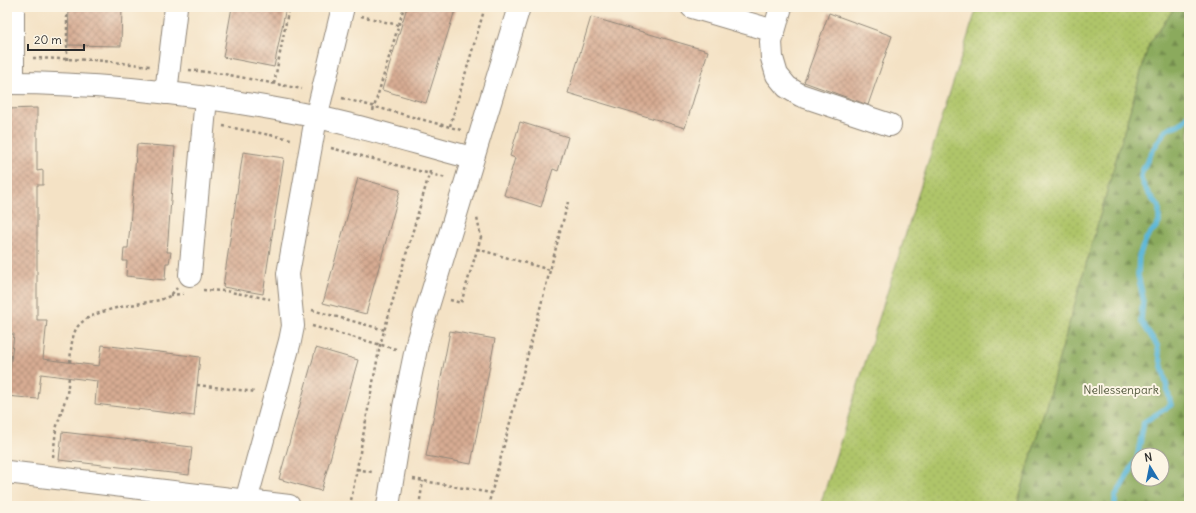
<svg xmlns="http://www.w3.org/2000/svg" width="1196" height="513" font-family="Delius,sans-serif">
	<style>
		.grass { fill: url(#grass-dots); stroke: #6d784a }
		.forest { fill: url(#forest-firs); stroke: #5b6a44; fill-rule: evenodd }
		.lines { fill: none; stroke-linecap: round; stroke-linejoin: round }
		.stream { stroke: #5ab6d8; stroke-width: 5.5 }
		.building { fill: url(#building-cross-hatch) }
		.minor-casing { stroke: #908678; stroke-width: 24 }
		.path { stroke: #908678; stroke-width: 2.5; stroke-dasharray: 3 3; stroke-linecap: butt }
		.minor { stroke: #fff; stroke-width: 22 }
		.labels { text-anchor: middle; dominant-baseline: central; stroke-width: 4; stroke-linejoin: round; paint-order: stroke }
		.park-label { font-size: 12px; fill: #53593e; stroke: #fcf5e5 }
	</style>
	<defs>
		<pattern id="grass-dots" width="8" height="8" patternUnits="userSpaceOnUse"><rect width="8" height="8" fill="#afc569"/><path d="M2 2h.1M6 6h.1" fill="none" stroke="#97a95b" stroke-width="1.8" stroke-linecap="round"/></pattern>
		<pattern id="forest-firs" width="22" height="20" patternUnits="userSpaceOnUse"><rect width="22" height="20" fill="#8baa5d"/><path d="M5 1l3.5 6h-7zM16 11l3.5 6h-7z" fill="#728b4d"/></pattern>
		<pattern id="building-cross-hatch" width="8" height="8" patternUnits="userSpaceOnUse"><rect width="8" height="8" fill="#d7ac93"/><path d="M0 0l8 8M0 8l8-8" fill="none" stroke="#af8c78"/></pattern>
	</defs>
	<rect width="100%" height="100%" fill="#fcf5e5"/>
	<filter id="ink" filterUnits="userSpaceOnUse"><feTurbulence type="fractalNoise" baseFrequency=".025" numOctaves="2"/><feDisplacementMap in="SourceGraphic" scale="8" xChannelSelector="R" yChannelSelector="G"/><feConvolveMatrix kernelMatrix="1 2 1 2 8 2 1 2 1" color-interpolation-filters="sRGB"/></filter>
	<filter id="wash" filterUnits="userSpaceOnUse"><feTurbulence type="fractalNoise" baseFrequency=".012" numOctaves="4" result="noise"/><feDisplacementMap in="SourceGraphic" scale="16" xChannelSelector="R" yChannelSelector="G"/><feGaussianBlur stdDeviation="0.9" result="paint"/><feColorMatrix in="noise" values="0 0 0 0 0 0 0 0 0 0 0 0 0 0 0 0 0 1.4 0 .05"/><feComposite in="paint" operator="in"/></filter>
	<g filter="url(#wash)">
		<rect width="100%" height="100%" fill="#f4e2c5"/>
		<path class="grass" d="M977 7H1175L1149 44 1017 506H820Z"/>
		<path class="forest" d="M1175 7H1189V506H1017L1149 44ZM1138 455H1162V479H1138Z"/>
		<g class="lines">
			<path class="stream" d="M1115 506V497L1137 459 1144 422 1171 405 1157 345 1141 321 1143 298 1138 275 1139 256 1146 239 1159 223V206C1153 201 1140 183 1141 176 1142 168 1162 132 1169 128 1172 126 1177 126 1180 124 1184 122 1186 118 1189 115"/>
		</g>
		<g id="blocks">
			<g class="building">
				<path d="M69 7H122L121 46 68 45Z"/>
				<path d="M232 7H286L274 67 223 57Z"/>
				<path d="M407 7H456L426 103 382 90Z"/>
				<path d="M829 13 892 36 868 105 804 82Z"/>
				<path d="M591 17 708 51 685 128 568 93Z"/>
				<path d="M37 108V171L43 170V185H37V320H47L43 359 99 366 102 345 200 357 194 416 95 404 97 381 41 374 38 399 7 396 14 334H7V109Z"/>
				<path d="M520 122 568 137 558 171 553 169 541 207 504 195 515 158 510 156Z"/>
				<path d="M137 144 175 147 167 252H171L169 263H166L165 280 126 276 127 261H123L124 248H128Z"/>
				<path d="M243 152 284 158 263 294 223 287Z"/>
				<path d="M358 178 400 190 366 314 323 303Z"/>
				<path d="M450 331 495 339 471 464 426 456Z"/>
				<path d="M316 348 358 360 321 491 279 479Z"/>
				<path d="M62 432 192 447 189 475 59 460Z"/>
			</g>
		</g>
	</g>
	<g filter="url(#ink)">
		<use href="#blocks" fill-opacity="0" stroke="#908678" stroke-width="1"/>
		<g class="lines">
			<defs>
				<g id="minor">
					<path d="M13 7V83"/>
					<path d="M692 7 774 31"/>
					<path d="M781 7 771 42 772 58 777 75 787 87 800 95 890 125"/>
					<path d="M7 83C101 83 195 94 287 111 349 122 411 142 472 158"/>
					<path d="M166 93 176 7"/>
					<path d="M190 275 206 98"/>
					<path d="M7 472 289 506"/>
					<path d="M246 501 290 341 293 326 288 274 316 118 343 7"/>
					<path d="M388 506 404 407 418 339 519 7"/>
				</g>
			</defs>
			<use href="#minor" class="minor-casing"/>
			<g class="path">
				<path d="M361 16 398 25"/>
				<path d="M33 58 94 60 150 66"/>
				<path d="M67 60V7"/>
				<path d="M189 70 224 74 302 89"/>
				<path d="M274 84 289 7"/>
				<path d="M342 98 461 130"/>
				<path d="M373 111 404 7"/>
				<path d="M223 126 291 139"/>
				<path d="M450 126 485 7"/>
				<path d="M331 148 446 178"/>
				<path d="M477 249 550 270"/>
				<path d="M203 290 225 291 270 299"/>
				<path d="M170 295 183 294"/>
				<path d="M450 300 461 303 481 237 477 218"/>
				<path d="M312 310 385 330"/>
				<path d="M312 326 396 349"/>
				<path d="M70 362C71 352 71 339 76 329 87 309 139 304 160 300L170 296 177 288"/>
				<path d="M197 385 256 392"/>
				<path d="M53 457 56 429 67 394 69 377"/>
				<path d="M357 469 372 472"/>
				<path d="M413 479 491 493"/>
				<path d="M350 506 380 345 431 168"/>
				<path d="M419 506 423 481"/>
				<path d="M488 506 568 202"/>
			</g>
			<use href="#minor" class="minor"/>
		</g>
	</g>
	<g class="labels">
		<g class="park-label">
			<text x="1121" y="389">Nellessenpark</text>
		</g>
	</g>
	<rect width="1196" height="513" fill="none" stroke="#fcf5e5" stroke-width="24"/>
	<g transform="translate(1150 467) rotate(350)"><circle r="19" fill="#fcf5e5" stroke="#a8a49b"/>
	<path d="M0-3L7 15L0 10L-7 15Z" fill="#1f6fb2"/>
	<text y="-6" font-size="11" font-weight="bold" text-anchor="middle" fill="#2b2b2b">N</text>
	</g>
	<path d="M28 44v6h56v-6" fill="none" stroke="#2b2b2b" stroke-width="2"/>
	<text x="34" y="44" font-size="12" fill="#2b2b2b" stroke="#fcf5e5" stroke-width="3" paint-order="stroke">20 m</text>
</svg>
